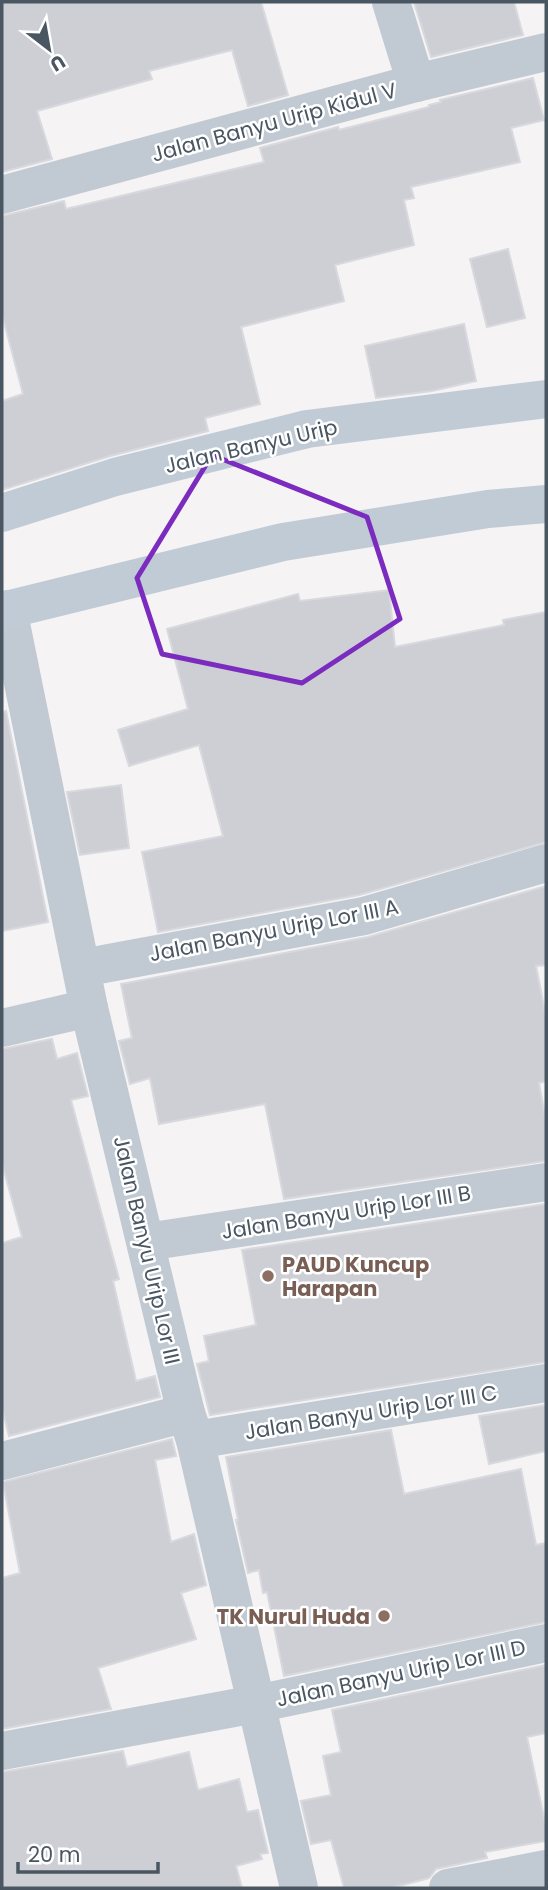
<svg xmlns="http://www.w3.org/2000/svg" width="548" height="1890" font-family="Poppins,sans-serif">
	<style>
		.building { fill: #cdcfd5; stroke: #d7d9de; stroke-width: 2 }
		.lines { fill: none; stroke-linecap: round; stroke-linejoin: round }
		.street { stroke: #c1cad2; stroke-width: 38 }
		.secondary { stroke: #c1cbd6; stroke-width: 38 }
		.marked { fill: none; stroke: #7b2cbf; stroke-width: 5; stroke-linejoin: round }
		.education-dot { fill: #8d6e63; stroke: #fff; stroke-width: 2.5 }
		.labels { text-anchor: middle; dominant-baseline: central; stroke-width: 5; stroke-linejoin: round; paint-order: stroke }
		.street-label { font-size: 21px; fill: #4a5661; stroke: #fff }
		.education-label { font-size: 21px; font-weight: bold; fill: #785e54; stroke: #fff; text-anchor: start }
	</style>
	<rect width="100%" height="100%" fill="#f5f3f3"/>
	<g class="building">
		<path d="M2 2H261L288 95 248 106 232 50 149 71 152 79 37 111 52 159 2 172Z"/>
		<path d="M414 2H514L523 35 431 57Z"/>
		<path d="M533 78 544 120 511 128 520 162 411 187 414 198 404 200 414 245 335 265 344 301 241 327 260 404 205 418 208 431 110 456 2 490V401L23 394 2 314V216L64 201 66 209 264 162 260 148 338 127 339 130 429 107V105L441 102 440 100Z"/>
		<path d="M508 249 525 318 487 327 470 259Z"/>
		<path d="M464 324 476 381 432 391 376 398 365 346Z"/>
		<path d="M389 590 395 647 504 625 503 620 546 612V842L359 895 158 932 142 852 223 836 199 745 129 766 118 730 188 709 167 629 298 594 300 601Z"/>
		<path d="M6 711 48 922 2 931V712Z"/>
		<path d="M121 785 129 848 80 855 67 792Z"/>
		<path d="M546 886V965L536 966 546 1017V1081L539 1083 546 1121V1161L284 1199 265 1104 159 1124 150 1078 130 1084 119 1041 132 1038 121 984 368 937Z"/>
		<path d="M52 1039 57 1059 77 1053 88 1096 71 1100 119 1279 113 1281 136 1381 155 1376 160 1397 9 1436 2 1407V1243L22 1237 2 1163V1049Z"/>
		<path d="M546 1204V1362L210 1415 197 1364 209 1361 204 1336 256 1325 242 1250Z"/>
		<path d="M546 1405V1451L489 1464 479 1416Z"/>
		<path d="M391 1430 404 1494 521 1469 536 1545 546 1543V1622L284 1676 267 1592 263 1593 259 1570 248 1573 236 1520H238L226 1457Z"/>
		<path d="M172 1439 176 1456 155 1460 171 1542 194 1534 206 1585 181 1593 196 1639 98 1668 111 1709 2 1729V1578L20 1573 3 1482Z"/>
		<path d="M546 1665V1733L527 1737 546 1827V1841L485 1852 487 1858 436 1869 429 1878 391 1888H344L331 1840 311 1844 301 1801 331 1795 323 1756 341 1752 332 1710Z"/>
		<path d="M123 1751 127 1767 189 1752 198 1790 239 1779 247 1812 258 1810 268 1853 260 1854 262 1859 236 1866 242 1888H2V1772Z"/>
	</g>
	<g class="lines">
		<g class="street">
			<path d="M391 2 416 83"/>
			<path d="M2 195 416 83 546 52"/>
			<path d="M8 609 89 1008 186 1413 195 1440 299 1888"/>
			<path d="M82 968 364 916 546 863"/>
			<path d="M2 1028 89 1008"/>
			<path d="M146 1242 546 1182"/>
			<path d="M195 1440 546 1383"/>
			<path d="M2 1461 186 1413"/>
			<path d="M2 1751 256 1704 546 1643"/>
			<path d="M448 1888 546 1869"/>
		</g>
		<g class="secondary">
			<path d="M2 513 115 477 307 429 546 399"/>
			<path d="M2 611 283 542 488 509 546 504"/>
		</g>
	</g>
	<path class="marked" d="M212 455 367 517 400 619 302 683 162 654 137 578Z"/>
	<g class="education-dot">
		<circle cx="268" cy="1276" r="7"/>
		<circle cx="384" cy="1616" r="7"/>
	</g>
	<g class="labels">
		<g class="street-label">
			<text transform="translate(274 122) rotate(-15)">Jalan Banyu Urip Kidul V</text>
			<text transform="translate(251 446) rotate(-13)">Jalan Banyu Urip</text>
			<text transform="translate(274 930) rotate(-11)">Jalan Banyu Urip Lor III A</text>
			<text transform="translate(346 1212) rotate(-9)">Jalan Banyu Urip Lor III B</text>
			<text transform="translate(147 1250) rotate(77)">Jalan Banyu Urip Lor III</text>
			<text transform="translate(371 1412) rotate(-9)">Jalan Banyu Urip Lor III C</text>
			<text transform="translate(401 1673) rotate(-12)">Jalan Banyu Urip Lor III D</text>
		</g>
		<g class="education-label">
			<text x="282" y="1264">PAUD Kuncup<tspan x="282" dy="24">Harapan</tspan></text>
			<text x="370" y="1616" text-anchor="end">TK Nurul Huda</text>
		</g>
	</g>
	<rect width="548" height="1890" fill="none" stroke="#4a5661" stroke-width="7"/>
	<g transform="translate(49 49) rotate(149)" stroke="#ffffff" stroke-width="5" paint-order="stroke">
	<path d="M0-5L12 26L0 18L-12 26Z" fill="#4a5661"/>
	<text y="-10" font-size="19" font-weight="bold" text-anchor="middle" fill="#4a5661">U</text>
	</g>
	<path d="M18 1862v10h140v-10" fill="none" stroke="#4a5661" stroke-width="3.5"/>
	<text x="28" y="1862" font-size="21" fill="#4a5661" stroke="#ffffff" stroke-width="5" paint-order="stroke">20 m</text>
</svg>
